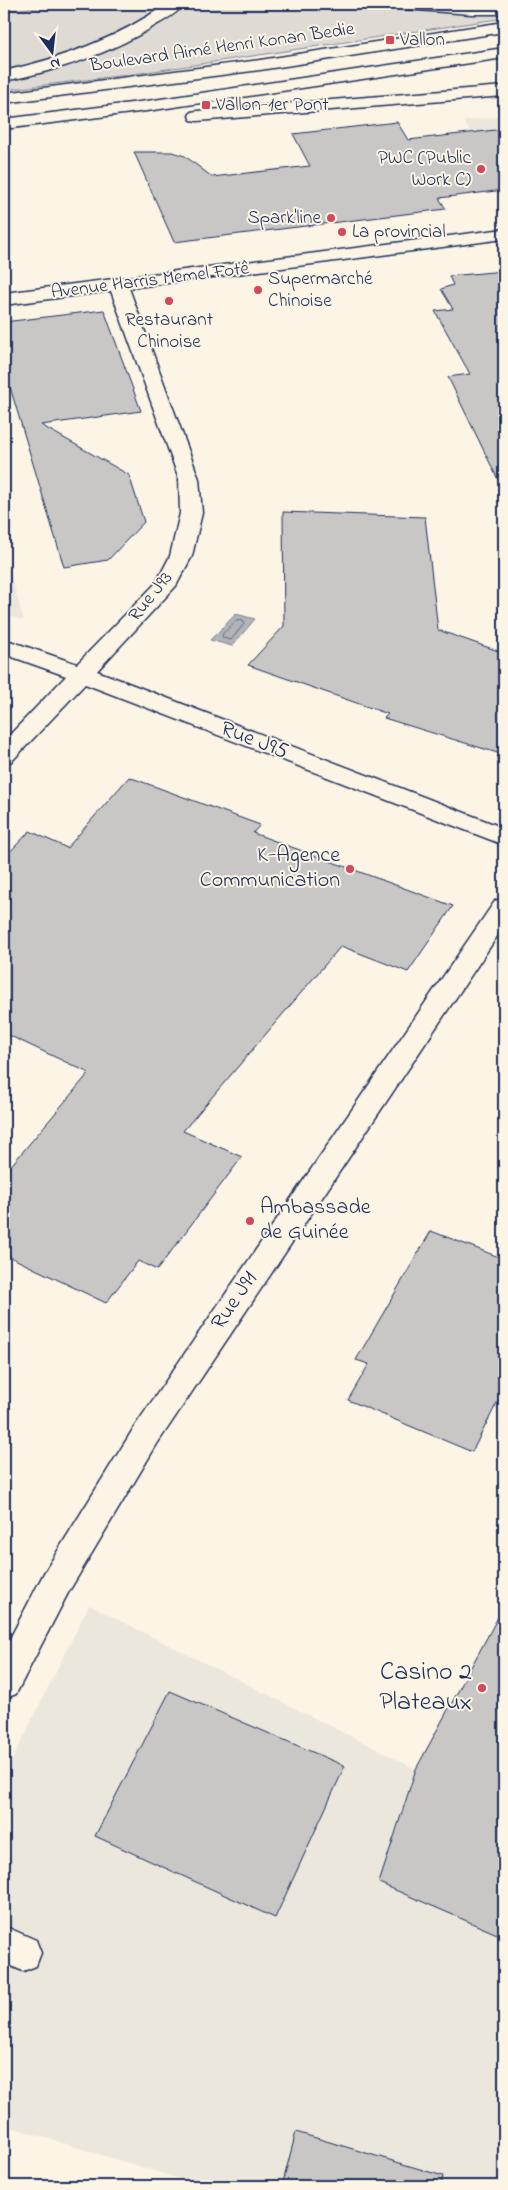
<svg xmlns="http://www.w3.org/2000/svg" width="508" height="2190" font-family="'Indie Flower',sans-serif">
	<style>
		.built { fill: #ece7dc }
		.green { fill: #dfdbd4; stroke: #7d8599 }
		.water { fill: #b2b4b8; stroke: #767f94 }
		.lines { fill: none; stroke-linecap: round; stroke-linejoin: round }
		.shore { stroke: #576482; stroke-width: 1 }
		.building { fill: #c8c7c6; stroke: #1b2f5e }
		.lane-casing { stroke: #1b2f5e; stroke-width: 3 }
		.street-casing { stroke: #1b2f5e; stroke-width: 3 }
		.highway-casing { stroke: #1b2f5e; stroke-width: 3 }
		.lane { fill: #fcf5e5; fill-rule: evenodd }
		.street { fill: #fcf5e5; fill-rule: evenodd }
		.highway { fill: #fcf5e5; fill-rule: evenodd }
		.poi-dot { fill: #d1495b; stroke: #fcf5e5; stroke-width: 2 }
		.labels { text-anchor: middle; dominant-baseline: central; stroke-width: 4; stroke-linejoin: round; paint-order: stroke }
		.far-poi-label { font-size: 19px; fill: #1b2f5e; stroke: #fcf5e5; text-anchor: start }
		.far-street-label { font-size: 19px; fill: #1b2f5e; stroke: #fcf5e5 }
		.street-label { font-size: 22px; fill: #1b2f5e; stroke: #fcf5e5 }
		.poi-label { font-size: 22px; fill: #1b2f5e; stroke: #fcf5e5; text-anchor: end }
		.near-poi-label { font-size: 26px; fill: #1b2f5e; stroke: #fcf5e5; text-anchor: end }
	</style>
	<rect width="100%" height="100%" fill="#fcf5e5"/>
	<filter id="ink" filterUnits="userSpaceOnUse"><feTurbulence type="fractalNoise" baseFrequency=".02" numOctaves="2"/><feDisplacementMap in="SourceGraphic" scale="10" xChannelSelector="R" yChannelSelector="G"/><feConvolveMatrix kernelMatrix="1 2 1 2 8 2 1 2 1" color-interpolation-filters="sRGB"/></filter>
	<g filter="url(#ink)">
		<g class="built">
			<path d="M4 4H66L4 11Z"/>
			<path d="M504 116V180L463 121Z"/>
			<path d="M4 550 24 621 4 614Z"/>
			<path d="M89 1605 416 1769 504 1606V2186H203L4 2125V1776Z"/>
		</g>
		<path class="green" d="M66 4H504V18L134 74 4 90V11Z"/>
		<path class="water" d="M236 614 255 619 232 646 210 640Z"/>
		<g class="lines">
			<path class="shore" d="M237 620 243 621 244 624 231 640 223 638 222 635Z"/>
		</g>
		<g class="building">
			<path d="M397 122 408 140 504 129V190L439 198 446 209 174 242 134 152H172L185 156 212 177 310 166 293 134Z"/>
			<path d="M504 271V492L448 377 470 374 435 311 453 309 441 289 453 285 449 276Z"/>
			<path d="M104 310 141 411 41 425 129 475 144 522 108 560 64 567 10 387 4 388V322Z"/>
			<path d="M283 512 425 517 438 630 504 653V755L384 718 388 714 248 665 284 626Z"/>
			<path d="M129 777 260 825 253 833 453 906 408 972 341 946 183 1131 242 1157 157 1270 138 1261 106 1303 4 1254V1174L89 1073 4 1033V858L30 831 67 848Z"/>
			<path d="M431 1231 504 1259V1389L472 1452 348 1400 369 1364 356 1360Z"/>
			<path d="M504 1606V1937L379 1883 416 1769Z"/>
			<path d="M170 1691 345 1766 275 1918 95 1836Z"/>
			<path d="M296 2132 443 2176 441 2186H282Z"/>
		</g>
		<g class="lines">
			<defs>
				<path id="lane" d="M4 1926 36 1940 41 1953 36 1966 23 1971 4 1963Z"/>
				<g id="street">
					<path d="M504 229V239L129 288 199 479 202 513 192 556 176 586 97 671 504 828V845L85 684 12 761 4 763V741L66 676 4 654V639L77 664 156 583 170 556 180 513 179 479 111 291 4 305V293Z"/>
					<path d="M504 898V926L157 1444 68 1593 16 1694 4 1699V1650L44 1573 135 1426 495 901Z"/>
				</g>
				<g id="highway">
					<path d="M166 4H184C178 13 165 20 156 25 110 54 57 71 4 81V71C62 58 117 39 166 4Z"/>
					<path d="M395 4H504V14H471L403 9 397 7Z"/>
					<path d="M504 22V32L260 70 4 103V93L260 60Z"/>
					<path d="M504 48V58L147 111 4 129V119L147 101Z"/>
					<path d="M504 86V96L197 121 191 120 189 116 191 112 197 111Z"/>
				</g>
			</defs>
			<use href="#lane" class="lane-casing"/>
			<use href="#street" class="street-casing"/>
			<use href="#highway" class="highway-casing"/>
			<use href="#lane" class="lane"/>
			<use href="#street" class="street"/>
			<use href="#highway" class="highway"/>
		</g>
	</g>
	<g class="poi-dot">
		<rect x="385" y="35" width="10" height="10" rx="2.5"/>
		<rect x="201" y="100" width="10" height="10" rx="2.5"/>
		<circle cx="481" cy="169" r="5"/>
		<circle cx="331" cy="218" r="5"/>
		<circle cx="342" cy="232" r="5"/>
		<circle cx="258" cy="290" r="5"/>
		<circle cx="169" cy="301" r="5"/>
		<circle cx="350" cy="869" r="5"/>
		<circle cx="250" cy="1221" r="5"/>
		<circle cx="482" cy="1688" r="5"/>
	</g>
	<g class="labels">
		<g class="far-poi-label">
			<text x="400" y="40">Vallon</text>
			<text x="216" y="105">Vallon-1er Pont</text>
			<text x="471" y="158" text-anchor="end">PWC (Public<tspan x="471" dy="22">Work C)</tspan></text>
			<text x="321" y="218" text-anchor="end">Spark'line</text>
			<text x="352" y="232">La provincial</text>
			<text x="268" y="279">Supermarché<tspan x="268" dy="22">Chinoise</tspan></text>
			<text x="169" y="320" text-anchor="middle">Restaurant<tspan x="169" dy="22">Chinoise</tspan></text>
		</g>
		<g class="far-street-label">
			<text transform="translate(222 48) rotate(-8)">Boulevard Aimé Henri Konan Bedie</text>
			<text transform="translate(150 281) rotate(-7)">Avenue Harris Memel Fotê</text>
			<text transform="translate(151 597) rotate(-51)">Rue J93</text>
		</g>
		<g class="street-label">
			<text transform="translate(254 741) rotate(21)">Rue J95</text>
			<text transform="translate(235 1301) rotate(-56)">Rue J91</text>
		</g>
		<g class="poi-label">
			<text x="340" y="856">K-Agence<tspan x="340" dy="25">Communication</tspan></text>
			<text x="260" y="1208" text-anchor="start">Ambassade<tspan x="260" dy="25">de Guinée</tspan></text>
		</g>
		<g class="near-poi-label">
			<text x="472" y="1673">Casino 2<tspan x="472" dy="30">Plateaux</tspan></text>
		</g>
	</g>
	<rect width="508" height="2190" fill="none" stroke="#fcf5e5" stroke-width="20"/>
	<rect x="10" y="10" width="488" height="2170" fill="none" stroke="#1b2f5e" stroke-width="2" filter="url(#ink)"/>
	<g transform="translate(52 52) rotate(165)" stroke="#fcf5e5" stroke-width="4" paint-order="stroke">
	<path d="M0-4L9 19L0 12L-9 19Z" fill="#1b2f5e"/>
	<text y="-8" font-size="14" font-weight="bold" text-anchor="middle" fill="#1b2f5e">N</text>
	</g>
</svg>
